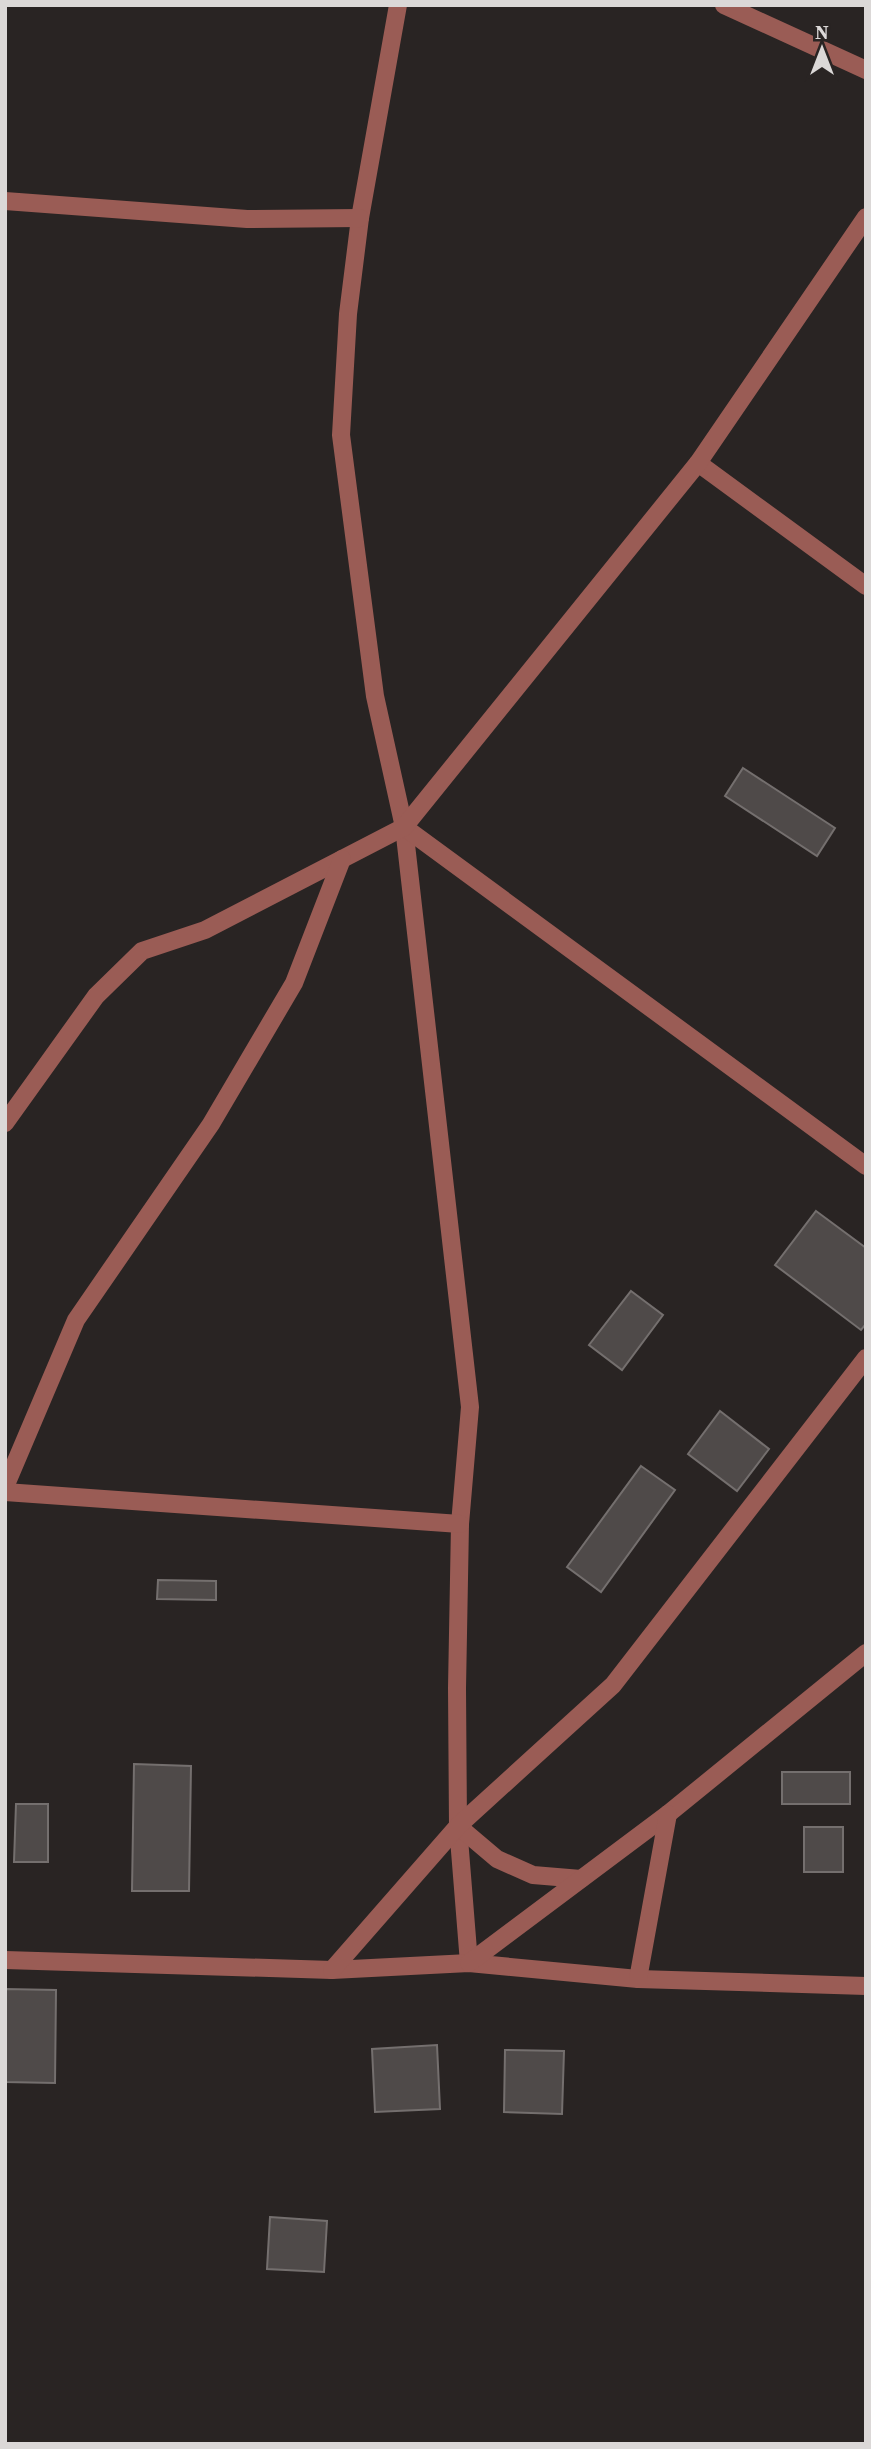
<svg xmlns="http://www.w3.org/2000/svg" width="871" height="2449" font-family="'Source Serif 4',serif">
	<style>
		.building { fill: #4f4a49; stroke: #746f6e; stroke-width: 2 }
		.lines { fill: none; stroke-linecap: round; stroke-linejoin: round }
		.minor { stroke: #9a5c55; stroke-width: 18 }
	</style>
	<rect width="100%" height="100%" fill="#292423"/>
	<g class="building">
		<path d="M743 768 835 828 817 856 725 796Z"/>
		<path d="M816 1211 866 1248V1324L861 1330 775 1265Z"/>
		<path d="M631 1291 663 1315 622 1370 589 1345Z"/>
		<path d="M720 1411 769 1449 737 1491 688 1454Z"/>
		<path d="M641 1466 675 1490 601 1592 567 1567Z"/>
		<path d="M158 1580 216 1581V1600L157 1599Z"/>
		<path d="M134 1764 191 1766 189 1891H132Z"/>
		<rect x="782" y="1772" width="68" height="32"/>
		<path d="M16 1804H48V1862H14Z"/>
		<rect x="804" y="1827" width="39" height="45"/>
		<path d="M5 1989 56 1990 55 2083 5 2082Z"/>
		<path d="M437 2045 440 2109 375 2112 372 2049Z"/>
		<path d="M505 2050 564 2051 562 2114 504 2112Z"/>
		<path d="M270 2217 327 2221 324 2272 267 2269Z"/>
	</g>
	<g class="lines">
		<g class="minor">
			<path d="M398 5 360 218 348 314 341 435 375 696 404 827 470 1407 460 1524 457 1688 458 1826 469 1963"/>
			<path d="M724 5 866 70"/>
			<path d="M5 201 247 219 360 218"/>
			<path d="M698 463 866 586"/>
			<path d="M404 827 866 1166"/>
			<path d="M5 1123 96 996 142 951 205 930 404 827 698 463 866 217"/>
			<path d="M5 1487 76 1320 211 1124 294 983 342 859"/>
			<path d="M5 1492 460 1524"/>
			<path d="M458 1826 497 1859 533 1875 581 1879"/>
			<path d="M5 1960 332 1970 469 1963 638 1979 866 1986"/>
			<path d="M469 1963 668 1814 866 1653"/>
			<path d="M332 1970 458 1826 613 1685 866 1358"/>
			<path d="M638 1979 668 1814"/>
		</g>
	</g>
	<rect width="871" height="2449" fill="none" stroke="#dbd8d7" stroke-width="14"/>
	<g transform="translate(822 49)" stroke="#292423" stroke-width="5" paint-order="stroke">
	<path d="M0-5L12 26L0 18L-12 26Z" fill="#dbd8d7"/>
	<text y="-10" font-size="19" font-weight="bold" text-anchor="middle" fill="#dbd8d7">N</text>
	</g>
</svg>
